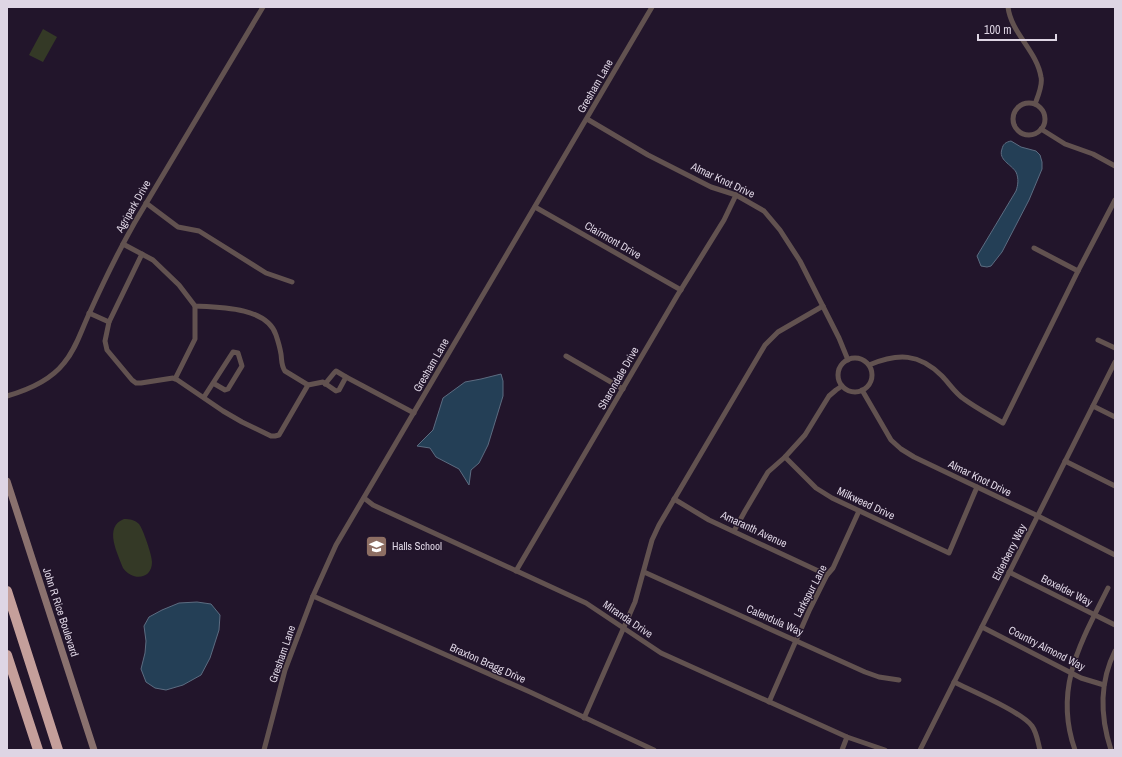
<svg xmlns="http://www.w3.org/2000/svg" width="1122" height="757" font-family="'Archivo Narrow',sans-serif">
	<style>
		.green { fill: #343926 }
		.water { fill: #243f56; stroke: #5c6c81 }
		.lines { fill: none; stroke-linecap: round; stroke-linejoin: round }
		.street { stroke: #625250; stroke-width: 5 }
		.secondary { stroke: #8a716e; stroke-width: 7 }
		.highway { stroke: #c59f9b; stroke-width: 10 }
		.labels { text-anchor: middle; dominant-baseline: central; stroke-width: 3; stroke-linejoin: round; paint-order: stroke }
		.street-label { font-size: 11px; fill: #ded5e4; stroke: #22152b }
		.poi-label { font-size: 11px; fill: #ded5e4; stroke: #22152b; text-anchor: start }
	</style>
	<rect width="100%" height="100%" fill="#22152b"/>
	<g class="green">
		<path d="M43 29 57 37 43 62 29 55Z"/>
		<path d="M124 519C130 519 135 520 139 524 143 529 152 555 152 562 152 580 132 581 123 568 118 554 103 527 124 519Z"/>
	</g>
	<g class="water">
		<path d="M1011 141 1021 147 1036 151 1040 155 1042 162V169L1029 200 1002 252 991 266 987 267 981 266 977 256 1016 191C1018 185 1019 179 1016 172 1011 164 998 160 1002 149 1003 144 1006 142 1011 141Z"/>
		<path d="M501 374 503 381V396L488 445 479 463 471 470 469 485 459 469 436 457 430 448 417 446 433 430 443 398 465 382 481 379Z"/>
		<path d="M197 602 211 604 220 615 219 630 210 658 201 675 183 685 166 690 155 688 146 682 141 669 145 653 146 641 144 626 149 617 162 610 179 603Z"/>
	</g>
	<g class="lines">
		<g class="street">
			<path d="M1008 7C1011 33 1037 51 1041 77 1043 85 1038 96 1035 104"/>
			<circle cx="1029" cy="119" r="16"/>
			<path d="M587 119 648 155 711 187 736 195 764 211 780 230 800 261 839 338 848 360"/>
			<path d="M1041 129 1065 144 1093 154 1115 166"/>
			<path d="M146 203 178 227 199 231 266 273 292 282"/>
			<path d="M535 207 681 290"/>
			<path d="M123 244 153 260 179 285 195 306C219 307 267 307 276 335 278 341 280 348 281 354 282 361 281 365 285 371L308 385"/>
			<path d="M1034 248 1078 271"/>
			<path d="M89 313 109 322 105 341 107 350 132 380 136 383H141L173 378 176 379 223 411 242 422 271 436H275L279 435 308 385 323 382 336 391 339 390 346 377 414 413"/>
			<path d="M109 322 142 254"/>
			<path d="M1098 340 1115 348"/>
			<path d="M566 356 623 389"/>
			<circle cx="855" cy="375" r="17"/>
			<path d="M869 365C898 353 919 353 942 376 949 383 955 393 964 399 976 408 990 415 1003 423L1078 271 1115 200"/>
			<path d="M175 379 195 339V306"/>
			<path d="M325 384 334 373 336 371 346 377"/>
			<path d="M862 390 891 440 901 449 914 457 1038 516 1115 555"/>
			<path d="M7 396C28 390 50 381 64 363 76 349 81 331 89 314 103 283 118 252 135 222L263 7"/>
			<path d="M204 397 233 352 238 353 242 366 228 389 225 390 213 383"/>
			<path d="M1093 406 1115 417"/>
			<path d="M785 457 816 488 832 498 949 553 977 487"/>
			<path d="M1065 461 1115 486"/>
			<path d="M364 498 373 505 586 603 661 653 847 737 885 750"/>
			<path d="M674 499 709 520 827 575"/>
			<path d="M734 531 745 511 768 472 785 457 805 435 829 396 836 390 842 386"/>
			<path d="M516 571 677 296 724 220 736 195"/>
			<path d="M644 572 865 672 879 677 899 680"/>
			<path d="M1009 572 1115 625"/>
			<path d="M313 596 530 692 654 750"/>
			<path d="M982 627 1081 678 1104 685"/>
			<path d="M954 682C972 691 1022 712 1032 726 1037 733 1038 743 1040 750"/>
			<path d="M769 702 809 611 827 575 833 568 859 511"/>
			<path d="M584 718 635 602 652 540 659 525 765 345 778 332 823 306"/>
			<path d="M264 750 285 670 313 596 336 545 652 7"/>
			<path d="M842 750 847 737"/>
			<path d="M920 750 1115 362"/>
			<path d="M1075 750C1053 688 1081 642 1108 588"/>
			<path d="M1111 750C1100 716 1099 683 1115 651"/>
		</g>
		<path class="secondary" d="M7 481 94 750"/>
		<g class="highway">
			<path d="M7 591 58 750"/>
			<path d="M7 655 38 750"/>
		</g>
	</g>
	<defs>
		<symbol id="school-square" viewBox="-11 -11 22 22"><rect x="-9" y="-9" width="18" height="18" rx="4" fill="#8d6e63" stroke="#22152b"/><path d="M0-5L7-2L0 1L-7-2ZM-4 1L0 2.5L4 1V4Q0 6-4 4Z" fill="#fff"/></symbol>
	</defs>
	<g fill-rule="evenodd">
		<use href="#school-square" x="364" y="534" width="25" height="25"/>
	</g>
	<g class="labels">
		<g class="street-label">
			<text transform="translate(595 86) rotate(-60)">Gresham Lane</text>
			<text transform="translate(723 180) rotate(25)">Almar Knot Drive</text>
			<text transform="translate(133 206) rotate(-60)">Agripark Drive</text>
			<text transform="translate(613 240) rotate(30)">Clairmont Drive</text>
			<text transform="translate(431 365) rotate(-60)">Gresham Lane</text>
			<text transform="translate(618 378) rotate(-60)">Sharondale Drive</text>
			<text transform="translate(980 478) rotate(26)">Almar Knot Drive</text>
			<text transform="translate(866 503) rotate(25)">Milkweed Drive</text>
			<text transform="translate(754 529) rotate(25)">Amaranth Avenue</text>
			<text transform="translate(1009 552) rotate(-63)">Elderberry Way</text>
			<text transform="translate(1067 590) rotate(27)">Boxelder Way</text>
			<text transform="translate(810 591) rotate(-62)">Larkspur Lane</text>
			<text transform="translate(61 612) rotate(72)">John R Rice Boulevard</text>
			<text transform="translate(628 619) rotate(34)">Miranda Drive</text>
			<text transform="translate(775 620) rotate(24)">Calendula Way</text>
			<text transform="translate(1047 648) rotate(27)">Country Almond Way</text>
			<text transform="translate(282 654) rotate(-71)">Gresham Lane</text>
			<text transform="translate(488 663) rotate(24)">Braxton Bragg Drive</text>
		</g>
		<g class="poi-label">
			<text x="392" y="546">Halls School</text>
		</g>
	</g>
	<rect width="1122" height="757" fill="none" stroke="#ded5e4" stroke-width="16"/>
	<path d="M978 34v6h78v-6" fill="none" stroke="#ded5e4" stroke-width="2"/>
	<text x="984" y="34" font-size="12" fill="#ded5e4" stroke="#22152b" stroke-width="3" paint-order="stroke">100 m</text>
</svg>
